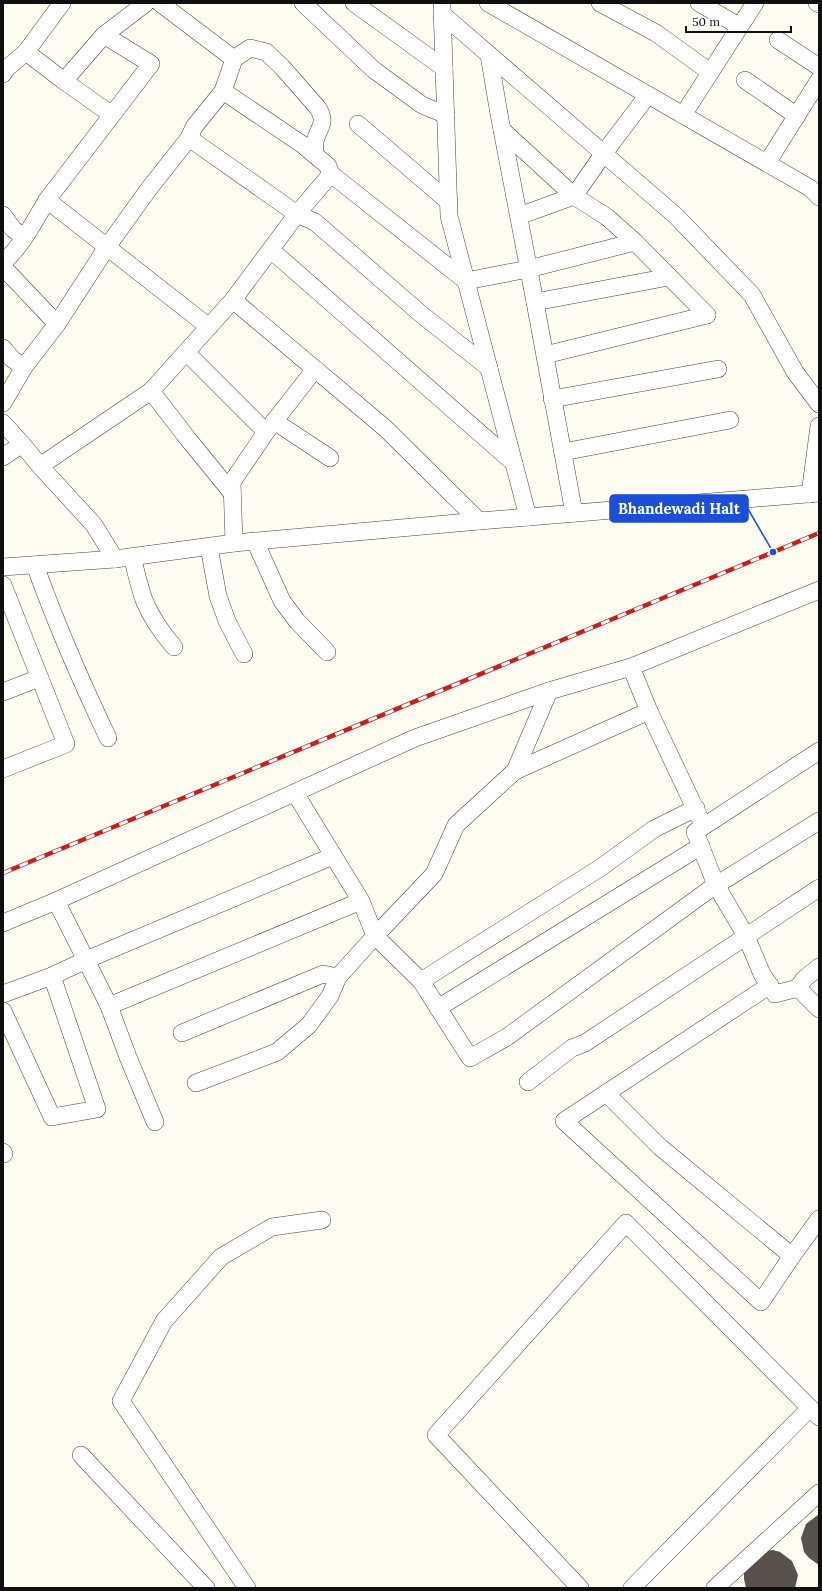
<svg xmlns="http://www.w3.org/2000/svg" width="822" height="1591" font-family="Lora,serif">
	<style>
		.building { fill: #59514b }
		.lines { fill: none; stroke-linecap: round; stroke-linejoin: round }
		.minor-casing { stroke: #424242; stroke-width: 18 }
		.minor { stroke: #fff; stroke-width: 17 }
		.rail-casing { stroke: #c81e20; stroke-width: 4.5 }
		.rail { stroke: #fff; stroke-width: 3; stroke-dasharray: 9; stroke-linecap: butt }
		.leader { fill: none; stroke: #1d4ed8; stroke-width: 1.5 }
		.callout-dot { fill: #1d4ed8; stroke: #fff; stroke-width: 1.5 }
		.callout { fill: #1d4ed8; stroke: #1d4ed8; stroke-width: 1.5 }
		.callout-label { font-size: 15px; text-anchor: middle; font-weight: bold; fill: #fff }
	</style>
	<rect width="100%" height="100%" fill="#fffdf1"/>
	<g class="building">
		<path d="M819 1514V1565L809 1558 804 1552 801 1538 806 1524Z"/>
		<path d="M773 1550 780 1552 792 1561 798 1575 795 1588H746L744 1579V1571L765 1551Z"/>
	</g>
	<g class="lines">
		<defs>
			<g id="minor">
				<path d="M146 3 104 35 151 64 47 200 209 327"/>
				<path d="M160 3 234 59"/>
				<path d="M303 3 374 70 422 105 446 115"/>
				<path d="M354 3 444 68"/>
				<path d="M488 3 810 188 819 197"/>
				<path d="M600 3 656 33 710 72"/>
				<path d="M699 3 739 26"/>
				<path d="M817 3 819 4"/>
				<path d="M442 7 449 216 528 517"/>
				<path d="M442 14 676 216 752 295 795 372 819 404"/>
				<path d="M778 40 819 67"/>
				<path d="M26 52 64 81 112 115"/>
				<path d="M489 55 499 114 535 302 574 513"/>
				<path d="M3 74 6 69 26 52 62 3"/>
				<path d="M745 80 797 116"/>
				<path d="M64 81 104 35"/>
				<path d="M223 91 303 145 328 166 331 174"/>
				<path d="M683 115 755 3"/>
				<path d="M358 124 449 202"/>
				<path d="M502 130 574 196 607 217 635 242 707 315"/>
				<path d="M189 138 297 214 315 222 421 314 489 368"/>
				<path d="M767 163 819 80"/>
				<path d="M3 215 13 229 24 237"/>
				<path d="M519 216 574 196 604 153 648 95"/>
				<path d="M271 250 514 463"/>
				<path d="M3 262C21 248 35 220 47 200"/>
				<path d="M3 267 57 324"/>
				<path d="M233 300 385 428 479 521"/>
				<path d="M535 302 669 277"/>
				<path d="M3 348 12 359 24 367"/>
				<path d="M186 352 266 432"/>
				<path d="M545 355 707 315"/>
				<path d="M151 391 188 439 232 493"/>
				<path d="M552 399 718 369"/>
				<path d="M3 403 24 367 57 324 107 247 148 190 189 138 194 127 223 91 234 59 250 48 266 52 282 67 318 108C326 122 321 124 316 138 314 143 315 149 314 154"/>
				<path d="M274 421 330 458"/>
				<path d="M3 423 22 444"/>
				<path d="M563 452 730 420"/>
				<path d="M3 457 22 444 40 466 151 391 233 300 297 214 331 174 466 281 528 269 635 242"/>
				<path d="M40 466 94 525 115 559"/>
				<path d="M810 494 819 426"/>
				<path d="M255 541 282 601 297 621 327 652"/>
				<path d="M234 543 232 482 266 432 315 369"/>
				<path d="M209 547 218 596 227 621 244 654"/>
				<path d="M132 557C136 571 139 586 144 600 151 617 162 633 174 647"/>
				<path d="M35 565C56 624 81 681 108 738"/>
				<path d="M3 567 115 559 234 543 479 521 819 493"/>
				<path d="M3 585 66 744 3 769"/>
				<path d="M631 667 649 711"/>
				<path d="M3 692 39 678"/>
				<path d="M819 751 695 832 716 885 746 936 762 974 775 994 798 988 804 979 819 967"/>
				<path d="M515 771 649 711 700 819"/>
				<path d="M295 793 361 901 375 936 434 874 456 825 515 771 549 691"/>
				<path d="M3 923 56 901 415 738 549 691 631 667 819 590"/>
				<path d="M421 981 600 868 654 829 696 808"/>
				<path d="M770 985 564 1121 761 1302 792 1256"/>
				<path d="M798 988 819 1009"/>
				<path d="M3 994 52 976"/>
				<path d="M109 1006 361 901"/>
				<path d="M438 1008 701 846"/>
				<path d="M3 1011 52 1117 97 1109 52 976 86 960 56 901"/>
				<path d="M182 1033 323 974 338 977"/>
				<path d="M528 1082 572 1048 585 1043 819 888"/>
				<path d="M196 1083 277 1052 309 1025 330 996 338 977 375 936 421 981 470 1058 507 1037 710 889 819 821"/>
				<path d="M606 1093 660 1147 792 1256 819 1219"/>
				<path d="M155 1122 128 1057 109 1006 86 960 333 856"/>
				<path d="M3 1152 4 1154"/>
				<path d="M81 1455 206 1588"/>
				<path d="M247 1588 121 1401 164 1321 221 1257 272 1227 322 1220"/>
				<path d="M580 1588 436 1435 626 1223 819 1417"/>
				<path d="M632 1588 810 1408"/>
				<path d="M715 1588 819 1493"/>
			</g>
		</defs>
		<use href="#minor" class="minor-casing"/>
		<use href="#minor" class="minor"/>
		<defs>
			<path id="rail" d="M3 873 819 533"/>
		</defs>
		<use href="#rail" class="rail-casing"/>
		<use href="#rail" class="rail"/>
	</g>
	<path class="leader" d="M773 552L748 509"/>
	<circle class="callout-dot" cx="773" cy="552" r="4"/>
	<rect class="callout" x="610" y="495" width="138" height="27" rx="4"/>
	<g class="callout-label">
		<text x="679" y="514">Bhandewadi Halt</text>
	</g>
	<rect width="822" height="1591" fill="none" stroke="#0f0f0f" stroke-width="8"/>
	<path d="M686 26v6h105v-6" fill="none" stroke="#0f0f0f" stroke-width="2"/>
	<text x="692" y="26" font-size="12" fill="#0f0f0f" stroke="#ffffff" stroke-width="3" paint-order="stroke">50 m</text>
</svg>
